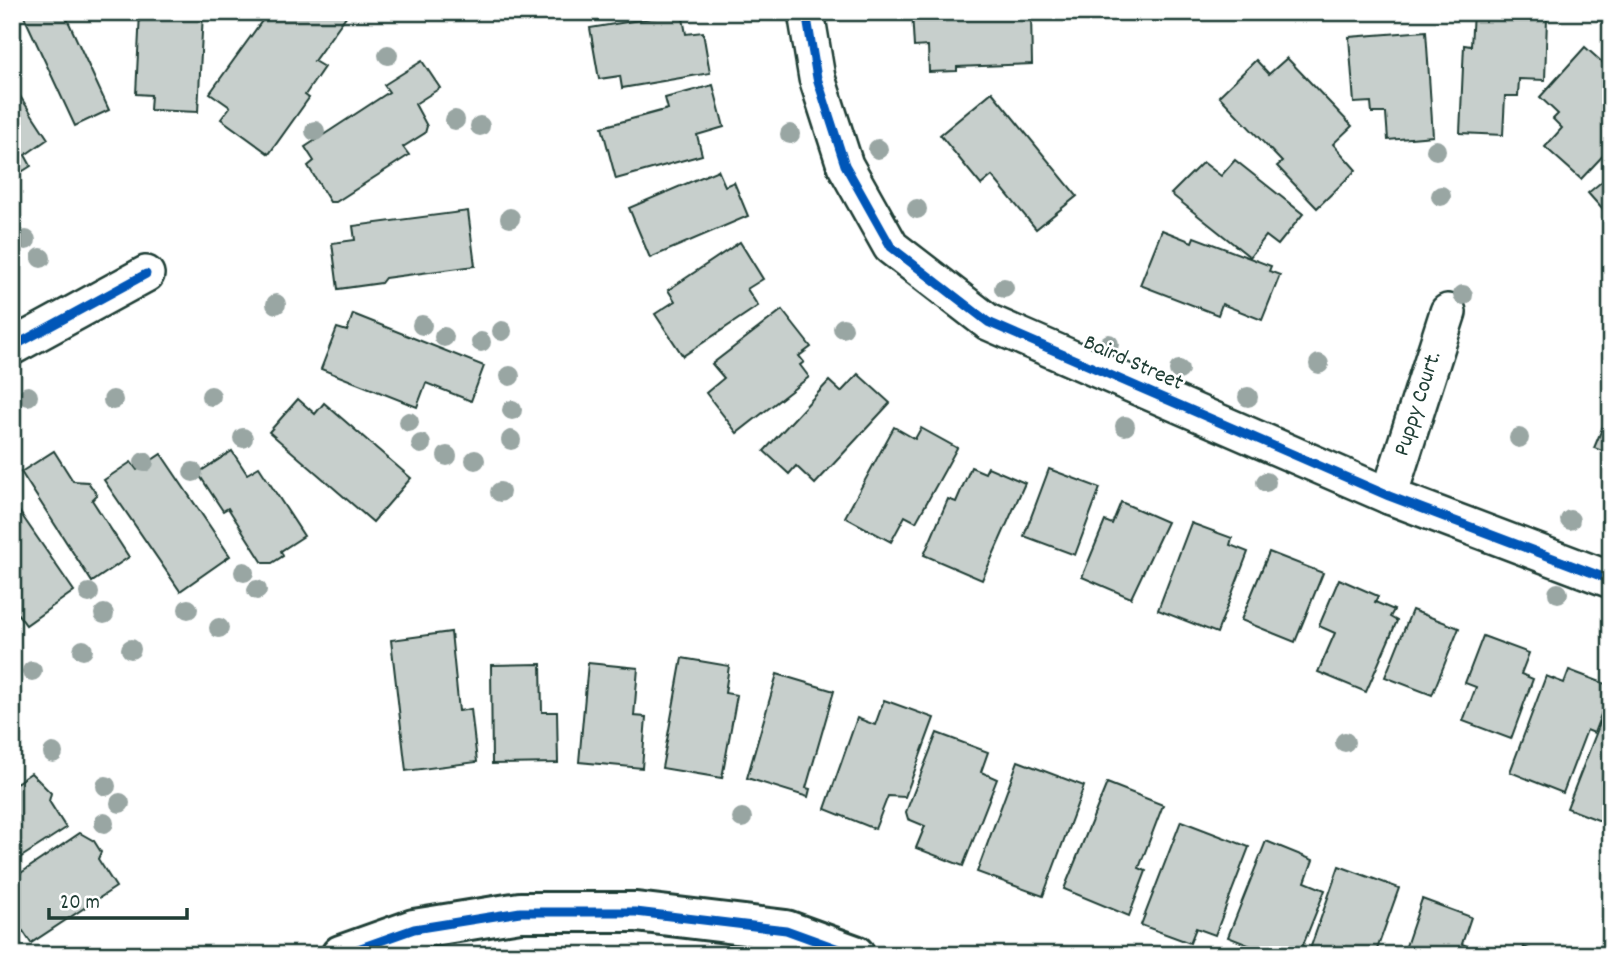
<svg xmlns="http://www.w3.org/2000/svg" width="1623" height="967" font-family="Dekko,sans-serif">
	<style>
		.building { fill: #c7cfcc; stroke: #1f3d34; stroke-width: 2 }
		.lines { fill: none; stroke-linecap: round; stroke-linejoin: round }
		.street-casing { stroke: #1f3d34; stroke-width: 40 }
		.secondary-casing { stroke: #1f3d34; stroke-width: 44 }
		.street { stroke: #fff; stroke-width: 35 }
		.secondary { stroke: #fff; stroke-width: 38 }
		.cycleway-casing { stroke: #fff; stroke-width: 13 }
		.cycleway { stroke: #0057b8; stroke-width: 9 }
		.tree { fill: #99a6a3 }
		.labels { text-anchor: middle; dominant-baseline: central; stroke-width: 5; stroke-linejoin: round; paint-order: stroke }
		.street-label { font-size: 23px; fill: #1f3d34; stroke: #fff }
	</style>
	<rect width="100%" height="100%" fill="#fff"/>
	<filter id="ink" filterUnits="userSpaceOnUse"><feTurbulence type="fractalNoise" baseFrequency=".0143" numOctaves="2"/><feDisplacementMap in="SourceGraphic" scale="14" xChannelSelector="R" yChannelSelector="G"/><feConvolveMatrix kernelMatrix="1 2 1 2 8 2 1 2 1" color-interpolation-filters="sRGB"/></filter>
	<g filter="url(#ink)">
		<g class="building">
			<path d="M22 12H64L109 110 75 126Z"/>
			<path d="M140 12H203L198 112 150 110 151 95 136 94Z"/>
			<path d="M255 12H349L314 61 324 67 305 95 309 98 269 154 221 119 230 107 210 93 264 18Z"/>
			<path d="M912 12 1031 13 1032 64 957 67V71L929 72 928 46 914 47Z"/>
			<path d="M1473 12H1524L1525 17 1547 18 1545 80 1519 79 1518 96H1505L1503 135 1460 133 1464 45 1471 46Z"/>
			<path d="M682 13 686 34 703 32 710 73 622 88 620 76 599 79 590 28Z"/>
			<path d="M1426 31 1433 136 1388 140 1386 113H1372L1371 102 1354 103 1349 37Z"/>
			<path d="M1585 47 1611 70V147L1581 179 1545 147 1562 128 1553 119 1558 114 1540 97Z"/>
			<path d="M1287 58 1352 126 1333 144 1356 170 1317 208 1277 166 1282 162 1219 96 1256 60 1269 74Z"/>
			<path d="M422 61 440 88 415 104 427 126 425 133 403 147 409 155 336 202H330L308 166 314 161 305 147 389 92 384 85Z"/>
			<path d="M12 84 48 139 25 155 31 166 12 178Z"/>
			<path d="M713 85 724 127 697 135 702 155 616 179 602 127 668 109 665 98Z"/>
			<path d="M992 92 1077 196 1036 229 992 176 981 185 940 135Z"/>
			<path d="M1235 160 1303 214 1278 245 1266 236 1250 257 1171 194 1203 162 1221 176Z"/>
			<path d="M718 170 725 186 734 182 748 216 650 258 629 208Z"/>
			<path d="M1611 174V219L1588 193Z"/>
			<path d="M468 211 475 266 385 278 381 283 338 289 332 243 355 240 353 226Z"/>
			<path d="M1162 230 1192 242 1194 237 1271 266 1269 271 1280 275 1262 320 1222 304 1218 315 1140 285Z"/>
			<path d="M740 242 763 279 747 289 758 306 683 356 655 314 675 301 668 290Z"/>
			<path d="M782 310 811 347 799 356 804 362 800 365 809 377 737 433 706 393 724 378 712 364Z"/>
			<path d="M353 314 484 366 471 401 426 383 417 407 321 369 337 328 347 331Z"/>
			<path d="M858 374 890 403 815 484 796 466 789 474 764 451 829 381 841 392Z"/>
			<path d="M298 399 315 414 324 403 411 478 373 522 269 432Z"/>
			<path d="M1611 407V454L1594 448Z"/>
			<path d="M894 427 915 439 921 428 957 448 916 522 905 516 891 542 845 517Z"/>
			<path d="M54 451 73 481 88 482 97 495 92 500 129 557 92 582 21 472Z"/>
			<path d="M232 451 247 474 259 467 304 536 281 551 283 556 272 563H263L228 508 223 511 198 473Z"/>
			<path d="M161 454 230 556 180 591 104 480 131 462 137 470Z"/>
			<path d="M971 467 985 473 988 467 1025 483 982 580 924 555 948 499 956 502Z"/>
			<path d="M1049 469 1100 488 1075 555 1024 536Z"/>
			<path d="M12 501 74 591 26 625 12 606Z"/>
			<path d="M1121 502 1167 522 1131 598 1082 577 1105 521 1112 524Z"/>
			<path d="M1191 523 1232 538 1230 545 1248 552 1217 633 1158 610Z"/>
			<path d="M1269 552 1323 573 1295 642 1241 620Z"/>
			<path d="M1339 579 1378 596 1375 602 1394 610 1390 617 1397 621 1366 692 1318 672 1335 633 1319 626Z"/>
			<path d="M1412 610 1459 628 1432 695 1385 677Z"/>
			<path d="M451 632 459 711 471 709 477 762 406 771 391 640Z"/>
			<path d="M1483 636 1529 653 1521 674 1533 679 1511 739 1463 721 1476 687 1465 683Z"/>
			<path d="M682 658 729 666 725 693 737 695 722 778 662 768Z"/>
			<path d="M588 663 638 668 634 716 646 717 642 768 579 762Z"/>
			<path d="M541 664 542 712H557L558 763 492 764 491 665Z"/>
			<path d="M1569 670 1611 686V688L1594 733 1587 730 1563 793 1510 772 1546 676 1564 683Z"/>
			<path d="M777 674 834 691 806 788 810 789 808 797 747 778Z"/>
			<path d="M884 700 934 718 905 797 888 796 875 829 825 809 857 718 875 725Z"/>
			<path d="M1606 708 1611 710V825L1567 808Z"/>
			<path d="M937 733 988 752 981 772 997 779 963 866 916 848 925 826 908 819 906 812Z"/>
			<path d="M1018 761 1084 786 1043 896 977 872Z"/>
			<path d="M31 773 51 793 49 801 66 828 12 863V786Z"/>
			<path d="M1107 783 1163 805 1139 868 1146 871 1129 916 1064 889Z"/>
			<path d="M1181 821 1249 847 1215 935 1196 928 1190 943 1141 925Z"/>
			<path d="M80 833 94 841 101 852 98 859 116 887 31 943 23 931 12 937V879Z"/>
			<path d="M1266 841 1313 860 1305 882 1325 890 1299 955H1247L1251 946 1228 937Z"/>
			<path d="M1339 866 1399 888 1375 955H1308Z"/>
			<path d="M1422 899 1471 917 1462 944 1477 950 1475 955H1403Z"/>
			<path d="M1524 947 1543 955H1521Z"/>
		</g>
		<g class="lines">
			<defs>
				<g id="street">
					<path d="M806 12 817 78 845 165 891 247 988 322 1389 496 1611 580"/>
					<path d="M12 347 146 274"/>
					<path d="M1389 496 1448 312"/>
				</g>
				<path id="secondary" d="M341 955 414 929 520 912H636L786 930 855 955"/>
			</defs>
			<use href="#street" class="street-casing"/>
			<use href="#secondary" class="secondary-casing"/>
			<use href="#street" class="street"/>
			<use href="#secondary" class="secondary"/>
			<defs>
				<g id="cycleway">
					<path d="M806 12 817 78 845 165 891 247 988 322 1389 496 1611 580"/>
					<path d="M12 347 146 274"/>
					<path d="M341 955 414 929 520 912H636L786 930 855 955"/>
				</g>
			</defs>
			<use href="#cycleway" class="cycleway-casing"/>
			<use href="#cycleway" class="cycleway"/>
		</g>
		<g class="tree">
			<circle cx="388" cy="55" r="10"/>
			<circle cx="455" cy="120" r="10"/>
			<circle cx="480" cy="126" r="10"/>
			<circle cx="315" cy="131" r="10"/>
			<circle cx="790" cy="134" r="10"/>
			<circle cx="878" cy="149" r="10"/>
			<circle cx="1436" cy="150" r="10"/>
			<circle cx="1441" cy="196" r="10"/>
			<circle cx="917" cy="209" r="10"/>
			<circle cx="510" cy="218" r="10"/>
			<circle cx="26" cy="240" r="10"/>
			<circle cx="41" cy="258" r="10"/>
			<circle cx="1004" cy="288" r="10"/>
			<circle cx="1463" cy="295" r="10"/>
			<circle cx="276" cy="304" r="10"/>
			<circle cx="422" cy="325" r="10"/>
			<circle cx="843" cy="328" r="10"/>
			<circle cx="502" cy="331" r="10"/>
			<circle cx="444" cy="337" r="10"/>
			<circle cx="481" cy="342" r="10"/>
			<circle cx="1109" cy="344" r="10"/>
			<circle cx="1319" cy="364" r="10"/>
			<circle cx="1179" cy="370" r="10"/>
			<circle cx="510" cy="376" r="10"/>
			<circle cx="28" cy="396" r="10"/>
			<circle cx="211" cy="396" r="10"/>
			<circle cx="1248" cy="397" r="10"/>
			<circle cx="113" cy="400" r="10"/>
			<circle cx="512" cy="410" r="10"/>
			<circle cx="409" cy="422" r="10"/>
			<circle cx="1125" cy="426" r="10"/>
			<circle cx="243" cy="438" r="10"/>
			<circle cx="1519" cy="438" r="10"/>
			<circle cx="511" cy="440" r="10"/>
			<circle cx="421" cy="444" r="10"/>
			<circle cx="447" cy="456" r="10"/>
			<circle cx="475" cy="460" r="10"/>
			<circle cx="144" cy="462" r="10"/>
			<circle cx="193" cy="472" r="10"/>
			<circle cx="1266" cy="482" r="10"/>
			<circle cx="500" cy="492" r="10"/>
			<circle cx="1570" cy="520" r="10"/>
			<circle cx="244" cy="572" r="10"/>
			<circle cx="257" cy="590" r="10"/>
			<circle cx="89" cy="593" r="10"/>
			<circle cx="1558" cy="593" r="10"/>
			<circle cx="188" cy="609" r="10"/>
			<circle cx="104" cy="614" r="10"/>
			<circle cx="219" cy="628" r="10"/>
			<circle cx="131" cy="649" r="10"/>
			<circle cx="83" cy="650" r="10"/>
			<circle cx="32" cy="671" r="10"/>
			<circle cx="1345" cy="742" r="10"/>
			<circle cx="53" cy="753" r="10"/>
			<circle cx="106" cy="786" r="10"/>
			<circle cx="120" cy="803" r="10"/>
			<circle cx="742" cy="818" r="10"/>
			<circle cx="104" cy="823" r="10"/>
		</g>
	</g>
	<g class="labels">
		<g class="street-label">
			<text transform="translate(1133 364) rotate(24)">Baird Street</text>
			<text transform="translate(1419 404) rotate(-72)">Puppy Court.</text>
		</g>
	</g>
	<rect width="1623" height="967" fill="none" stroke="#fff" stroke-width="42"/>
	<rect x="21" y="21" width="1581" height="925" fill="none" stroke="#1f3d34" stroke-width="2.5" filter="url(#ink)"/>
	<path d="M49 908v10h138v-10" fill="none" stroke="#1f3d34" stroke-width="3.5"/>
	<text x="60" y="908" font-size="21" fill="#1f3d34" stroke="#ffffff" stroke-width="5" paint-order="stroke">20 m</text>
</svg>
